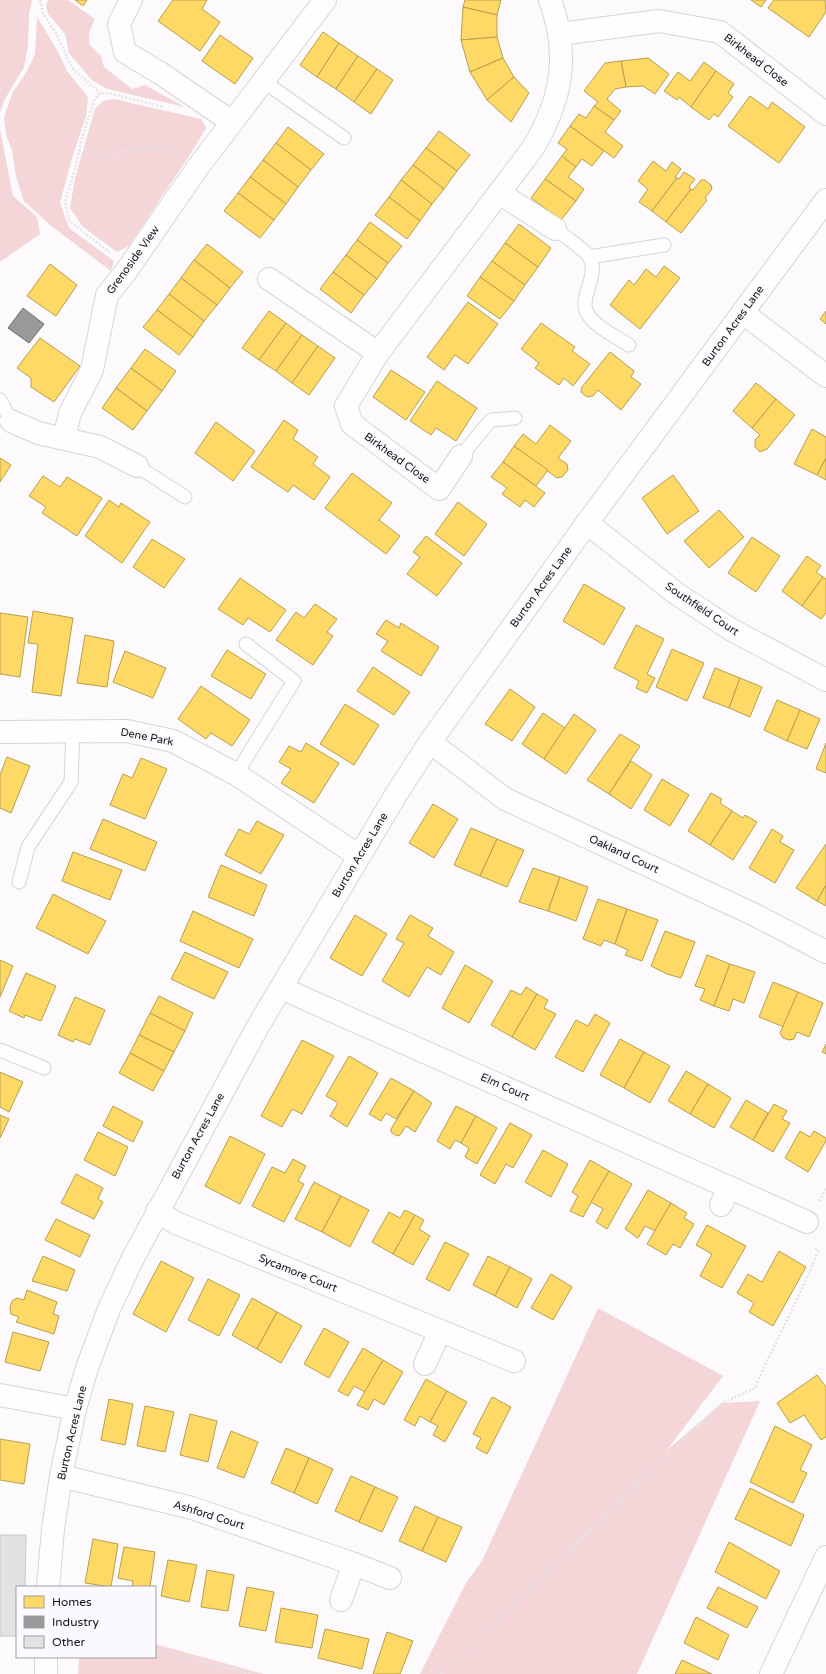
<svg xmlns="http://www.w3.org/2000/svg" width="826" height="1674" font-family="'Varela Round',sans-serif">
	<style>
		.green { fill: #f4d6d8 }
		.homes { fill: #ffd966; stroke: #b99e4e }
		.industry { fill: #999; stroke: #717172 }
		.building { fill: #e4e1e3; stroke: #cbc7ca }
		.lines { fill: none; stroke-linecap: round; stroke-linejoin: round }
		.service-casing { stroke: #d6d4d7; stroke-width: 15 }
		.minor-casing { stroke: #d6d4d7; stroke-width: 24 }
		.path { stroke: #e4e4e4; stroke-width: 2.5; stroke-dasharray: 2 2; stroke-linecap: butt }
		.service { stroke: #fffeff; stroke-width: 13 }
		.minor { stroke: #fffeff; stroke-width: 22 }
		.labels { text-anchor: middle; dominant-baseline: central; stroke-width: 4; stroke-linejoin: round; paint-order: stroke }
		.street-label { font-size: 11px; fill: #151317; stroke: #fcf9fe }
	</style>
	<rect width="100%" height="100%" fill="#fcfafd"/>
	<g class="green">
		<path d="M0 0H32L29 14 28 46 24 67 5 99 0 112Z"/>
		<path d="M48 0H68L95 19 89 33V44L101 56 104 67 132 89 145 85 185 107 107 89 92 80 69 53 65 34 48 14 46 6Z"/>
		<path d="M37 17 57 50 67 71 88 97 86 116 72 158 60 203 69 228 114 261 111 271 50 225 24 201 16 177 12 150 6 135 4 117 13 92 27 71 35 54Z"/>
		<path d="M114 99 201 119 206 128 193 150 129 246 117 252 83 227 70 208 75 178 95 109 103 101Z"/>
		<path d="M0 129 13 196 37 217 40 234 0 262Z"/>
		<path d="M598 1308 723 1376 666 1451 722 1403 760 1401 637 1674H420L466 1583 482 1561Z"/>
		<path d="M155 1644 264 1674H78L79 1657H155Z"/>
	</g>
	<g class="homes">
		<path d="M75 0H87L83 6Z"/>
		<path d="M173 0H207L202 9 220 22 200 51 158 21Z"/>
		<path d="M465 0H501L497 15 463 7Z"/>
		<path d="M751 0H766L761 7Z"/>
		<path d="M774 0H825L826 12 809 37 768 8Z"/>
		<path d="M463 7 497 15V37L461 40Z"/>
		<path d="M323 32 339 43 317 77 300 65Z"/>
		<path d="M220 35 253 58 235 84 202 61Z"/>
		<path d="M497 37 503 58 470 72 461 40Z"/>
		<path d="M339 43 358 56 336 89 317 77Z"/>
		<path d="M358 56 377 69 354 102 336 89Z"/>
		<path d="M503 58 514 77 487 100 470 72Z"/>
		<path d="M648 58 669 74 655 94 643 86 626 87 621 61Z"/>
		<path d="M621 61 626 87 615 89 607 99 621 111 614 120 594 106 598 102 584 91 605 63Z"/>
		<path d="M704 62 716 71 691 107 679 97 677 100 664 91 678 72 690 81Z"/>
		<path d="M377 69 393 80 371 114 354 102Z"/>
		<path d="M716 71 734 84 728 93 733 97 718 117 714 114 709 120 691 107Z"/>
		<path d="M514 77 529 93 511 122 487 100Z"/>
		<path d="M750 96 768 109 772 102 805 127 779 163 728 126Z"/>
		<path d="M594 106 614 120 605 132 623 146 614 158 570 126 579 114 586 118Z"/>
		<path d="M570 126 604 151 592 166 582 159 576 167 562 156 567 149 558 143Z"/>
		<path d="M288 127 324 154 311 170 276 143Z"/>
		<path d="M439 131 470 155 457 171 426 148Z"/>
		<path d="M276 143 311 170 298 187 263 160Z"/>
		<path d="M426 148 457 171 444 189 413 165Z"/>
		<path d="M562 156 576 167 568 177 584 189 576 201 545 179Z"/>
		<path d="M263 160 298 187 286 204 250 177Z"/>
		<path d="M653 161 666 171 672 162 681 169 675 177 677 178 652 211 639 202 648 189 638 181Z"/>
		<path d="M413 165 444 189 432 204 401 180Z"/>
		<path d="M684 172 695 179 689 187 691 189 666 222 652 211 677 178 679 179Z"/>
		<path d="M250 177 286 204 274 220 238 193Z"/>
		<path d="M545 179 576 201 561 220 531 198Z"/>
		<path d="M401 180 432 204 420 221 389 197Z"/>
		<path d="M701 180H705L711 185 712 189 705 198 707 200 681 233 666 222 691 189 693 190Z"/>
		<path d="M238 193 274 220 260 238 224 211Z"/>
		<path d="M389 197 420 221 407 239 375 215Z"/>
		<path d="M370 222 402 246 388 263 357 240Z"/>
		<path d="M519 224 551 248 538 267 505 243Z"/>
		<path d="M357 240 388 263 377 279 346 255Z"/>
		<path d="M505 243 538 267 525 285 492 261Z"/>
		<path d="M207 244 243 272 230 288 194 260Z"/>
		<path d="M346 255 377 279 364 295 333 272Z"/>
		<path d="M194 260 230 288 217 305 181 278Z"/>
		<path d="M492 261 525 285 514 301 480 277Z"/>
		<path d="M50 264 77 285 56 316 27 296Z"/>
		<path d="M664 266 680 278 640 329 610 305 629 280 634 285 646 269 656 277Z"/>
		<path d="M333 272 364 295 351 313 320 289Z"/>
		<path d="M480 277 514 301 500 319 467 296Z"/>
		<path d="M181 278 217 305 204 321 169 294Z"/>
		<path d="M169 294 204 321 193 337 157 310Z"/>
		<path d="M468 302 498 324 468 364 455 355 444 370 427 357Z"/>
		<path d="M157 310 193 337 179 355 143 327Z"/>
		<path d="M269 311 286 323 259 360 242 348Z"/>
		<path d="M826 311V324L820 319Z"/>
		<path d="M286 323 302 335 276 371 259 360Z"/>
		<path d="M541 323 575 347 572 351 590 364 573 386 564 378 559 385 535 368 539 363 521 349Z"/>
		<path d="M302 335 318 346 292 383 276 371Z"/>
		<path d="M40 338 80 366 54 402 31 387V378L17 368Z"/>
		<path d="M318 346 335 358 309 395 292 383Z"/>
		<path d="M145 349 176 371 162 391 131 368Z"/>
		<path d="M610 352 634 371 631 377 641 384 621 410 598 390 593 396 587 397 581 392 582 387Z"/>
		<path d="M131 368 162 391 147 411 116 388Z"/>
		<path d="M391 370 425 392 406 420 373 397Z"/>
		<path d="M437 381 477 408 456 441 436 428 431 435 410 421Z"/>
		<path d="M756 383 776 399 752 428 733 411Z"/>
		<path d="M116 388 147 411 133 430 102 408Z"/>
		<path d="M776 399 795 415 767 449 760 452 755 447V440L760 435 752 428Z"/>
		<path d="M284 420 298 430 293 439 318 457 313 464 330 477 314 500 293 485 288 492 251 467Z"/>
		<path d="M216 422 255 451 233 481 195 453Z"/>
		<path d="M550 425 571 441 558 458 567 464 568 470 562 477 557 478 514 446 523 434 536 444Z"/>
		<path d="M812 429 826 437V458L817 475 794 464Z"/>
		<path d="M514 446 548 470 536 486 503 462Z"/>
		<path d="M0 458 11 465 0 482Z"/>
		<path d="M826 458V480L817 475Z"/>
		<path d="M503 462 545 493 534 507 525 500 520 507 502 494 507 488 491 477Z"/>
		<path d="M352 473 392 503 379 520 400 536 386 554 325 508Z"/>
		<path d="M673 475 699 511 667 534 642 498Z"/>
		<path d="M43 476 60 487 67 477 102 498 77 536 42 513 46 507 29 496Z"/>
		<path d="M109 500 119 507 121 503 150 522 122 563 85 536Z"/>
		<path d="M458 502 487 524 464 556 435 534Z"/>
		<path d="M719 510 744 537 709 568 684 541Z"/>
		<path d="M426 536 462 563 437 596 407 574 420 557 413 552Z"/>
		<path d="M752 537 780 556 756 592 728 573Z"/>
		<path d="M152 539 185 559 164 588 133 567Z"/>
		<path d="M807 556 821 566 816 572 823 577 802 606 782 591Z"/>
		<path d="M823 577 826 579V613L821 619 802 606Z"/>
		<path d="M240 578 286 610 270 632 248 618 243 625 218 609Z"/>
		<path d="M584 584 625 608 604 645 563 621Z"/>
		<path d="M315 604 337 619 327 632 333 636 313 665 276 640 296 612 304 618Z"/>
		<path d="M33 611 73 618 61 696 32 692 38 644 28 643Z"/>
		<path d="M0 613 28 617 20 677 0 674Z"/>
		<path d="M386 620 399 628 401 623 439 647 421 676 381 651 388 641 376 634Z"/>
		<path d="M636 625 664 639 647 674 655 678 647 693 636 688 639 681 614 668Z"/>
		<path d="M85 635 114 641 107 687 77 683Z"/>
		<path d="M672 649 704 663 687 701 656 687Z"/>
		<path d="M227 650 266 674 251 699 211 676Z"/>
		<path d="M125 651 166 668 153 698 113 682Z"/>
		<path d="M373 667 410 692 394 715 357 691Z"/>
		<path d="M715 668 740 678 729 708 703 698Z"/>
		<path d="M740 678 762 687 750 717 729 708Z"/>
		<path d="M201 686 250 720 232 746 211 733 206 739 178 719Z"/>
		<path d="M510 689 535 707 512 741 485 724Z"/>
		<path d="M777 700 800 710 787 741 764 730Z"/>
		<path d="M345 704 379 725 354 765 320 744Z"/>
		<path d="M800 710 820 719 807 749 787 741Z"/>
		<path d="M543 713 565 728 544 759 522 744Z"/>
		<path d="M574 714 596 730 566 774 544 759Z"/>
		<path d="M620 734 640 746 609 794 587 780Z"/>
		<path d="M306 743 339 763 314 803 281 783 291 769 279 762 289 746 301 752Z"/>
		<path d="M826 743V773L816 769Z"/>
		<path d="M7 757 30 766 11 813 0 808V775Z"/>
		<path d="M141 758 167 769 145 819 110 805 123 774 132 778Z"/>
		<path d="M631 761 652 775 631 809 609 794Z"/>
		<path d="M662 779 689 795 670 826 644 810Z"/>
		<path d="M711 793 722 799 720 803 732 811 710 845 688 831Z"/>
		<path d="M433 804 458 819 434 858 409 843Z"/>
		<path d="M732 811 743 818 745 815 757 822 733 860 710 845Z"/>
		<path d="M103 819 157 842 145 871 90 849Z"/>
		<path d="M257 821 284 835 261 874 225 855 239 829 249 834Z"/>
		<path d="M471 828 497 839 480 876 454 865Z"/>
		<path d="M772 829 783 836 780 842 794 850 775 883 749 868Z"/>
		<path d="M497 839 524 850 507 887 480 876Z"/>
		<path d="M826 844V885L817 901 796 888Z"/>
		<path d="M73 852 122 870 110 900 62 881Z"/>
		<path d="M221 865 267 885 254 916 208 897Z"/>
		<path d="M533 868 560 877 548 911 519 902Z"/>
		<path d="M560 877 588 887 576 921 548 911Z"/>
		<path d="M826 885V906L817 901Z"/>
		<path d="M53 894 106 921 88 954 36 928Z"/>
		<path d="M598 899 627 909 615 944 604 940 601 946 583 939Z"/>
		<path d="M627 909 658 920 642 961 625 955 628 950 615 944Z"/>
		<path d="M193 911 253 939 239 968 180 941Z"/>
		<path d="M355 915 387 934 362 976 330 958Z"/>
		<path d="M410 915 433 928 428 936 454 952 441 975 427 967 409 997 382 981 404 943 396 939Z"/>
		<path d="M665 931 695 942 681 978 667 974 651 966Z"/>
		<path d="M185 952 228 972 214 999 171 979Z"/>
		<path d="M707 955 730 964 714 1006 700 1000 705 989 695 986Z"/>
		<path d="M0 960 13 966 0 997Z"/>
		<path d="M730 964 755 972 744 1003 733 999 729 1011 714 1006Z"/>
		<path d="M465 965 493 981 469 1023 442 1008Z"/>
		<path d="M26 973 56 986 41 1021 25 1015 24 1018 9 1011Z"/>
		<path d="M773 982 798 992 784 1027 759 1017Z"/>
		<path d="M526 987 537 994 512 1037 491 1025 511 990 521 995Z"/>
		<path d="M798 992 823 1003 809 1037 797 1032 794 1039 789 1040 783 1038 780 1033Z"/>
		<path d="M537 994 548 1000 544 1008 556 1014 535 1050 512 1037Z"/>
		<path d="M159 996 193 1013 185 1031 150 1013Z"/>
		<path d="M75 997 105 1010 90 1045 75 1039 73 1042 58 1035Z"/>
		<path d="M150 1013 185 1031 174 1052 139 1035Z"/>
		<path d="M595 1014 610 1023 583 1072 555 1057 576 1020 588 1026Z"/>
		<path d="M139 1035 174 1052 164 1071 130 1053Z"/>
		<path d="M620 1039 644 1052 624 1088 600 1075Z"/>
		<path d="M302 1040 334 1056 302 1114 292 1109 282 1127 261 1116Z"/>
		<path d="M826 1044V1054L822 1052Z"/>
		<path d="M644 1052 670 1066 650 1103 624 1088Z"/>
		<path d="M130 1053 164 1071 153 1091 119 1073Z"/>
		<path d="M349 1056 378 1073 347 1127 330 1116 338 1103 326 1096Z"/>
		<path d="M686 1071 708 1084 690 1114 668 1101Z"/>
		<path d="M0 1072 23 1082 9 1112 0 1107Z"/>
		<path d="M391 1078 414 1091 396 1119 386 1113 381 1121 369 1114Z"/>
		<path d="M708 1084 731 1098 714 1128 690 1114Z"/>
		<path d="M414 1091 432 1103 415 1132 406 1126 400 1135 397 1136 391 1132V1129Z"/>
		<path d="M746 1100 768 1113 753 1140 730 1127Z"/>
		<path d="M774 1104 787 1111 782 1119 790 1123 773 1152 753 1140Z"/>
		<path d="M113 1106 143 1122 133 1142 103 1126Z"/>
		<path d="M456 1106 476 1116 461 1143 455 1140 450 1149 437 1141Z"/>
		<path d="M0 1115 9 1119 0 1138Z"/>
		<path d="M476 1116 497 1128 477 1164 465 1157 469 1148 461 1143Z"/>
		<path d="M510 1123 532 1135 513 1168 506 1164 495 1184 480 1175Z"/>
		<path d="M800 1131 810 1137 814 1131 826 1138V1141L808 1172 785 1158Z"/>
		<path d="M98 1132 128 1147 115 1176 84 1160Z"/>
		<path d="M230 1136 265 1154 240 1204 205 1186Z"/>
		<path d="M543 1150 568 1164 551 1197 525 1182Z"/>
		<path d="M293 1159 306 1166 298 1181 304 1184 284 1222 252 1206 272 1167 285 1173Z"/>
		<path d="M590 1160 609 1171 583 1217 570 1211 578 1196 572 1192Z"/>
		<path d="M609 1171 632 1184 607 1229 596 1222 603 1209 591 1202Z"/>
		<path d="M76 1174 103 1188 98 1199 103 1202 94 1219 61 1203Z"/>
		<path d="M314 1182 341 1196 322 1232 295 1219Z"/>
		<path d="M648 1190 671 1203 655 1231 645 1226 638 1238 625 1229Z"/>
		<path d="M341 1196 369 1210 350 1247 322 1232Z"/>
		<path d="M671 1203 687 1213 684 1218 694 1224 680 1248 673 1244 666 1255 647 1244Z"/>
		<path d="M405 1210 415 1215 393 1254 372 1242 389 1212 400 1218Z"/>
		<path d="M415 1215 424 1220 419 1229 430 1236 413 1265 393 1254Z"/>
		<path d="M56 1219 90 1235 80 1257 45 1240Z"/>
		<path d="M707 1225 746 1246 722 1288 700 1276 712 1254 696 1245Z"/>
		<path d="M445 1242 469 1254 449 1291 426 1279Z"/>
		<path d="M779 1251 806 1267 773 1326 749 1312 754 1303 737 1293 748 1274 762 1282Z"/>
		<path d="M43 1256 75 1270 67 1291 32 1281Z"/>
		<path d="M488 1256 510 1267 495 1296 473 1285Z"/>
		<path d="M161 1261 194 1278 166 1332 133 1314Z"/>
		<path d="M510 1267 532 1279 517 1308 495 1296Z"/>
		<path d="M551 1274 572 1287 553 1320 531 1308Z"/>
		<path d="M208 1279 240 1295 219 1336 188 1320Z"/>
		<path d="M27 1290 57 1302 53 1314 59 1316 54 1334 16 1322 19 1317 11 1314 10 1308 12 1301 17 1298 24 1300Z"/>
		<path d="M252 1298 277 1312 257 1349 232 1335Z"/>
		<path d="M277 1312 302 1326 281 1363 257 1349Z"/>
		<path d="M324 1328 349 1342 329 1378 304 1364Z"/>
		<path d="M13 1332 49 1342 40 1371 5 1362Z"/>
		<path d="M363 1348 383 1360 365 1392 354 1386 348 1396 338 1391Z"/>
		<path d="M383 1360 403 1372 384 1405 374 1399 368 1410 357 1405Z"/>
		<path d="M817 1375 826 1387V1437L821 1440 804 1415 790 1423 777 1403Z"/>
		<path d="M426 1379 447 1391 430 1422 420 1416 415 1426 404 1420Z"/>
		<path d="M447 1391 467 1402 445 1442 433 1435 438 1426 430 1422Z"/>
		<path d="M492 1397 511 1407 487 1454 476 1448 481 1438 473 1434Z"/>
		<path d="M109 1399 133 1404 125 1445 101 1440Z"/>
		<path d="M145 1406 174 1412 165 1452 137 1446Z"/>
		<path d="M190 1414 217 1421 208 1462 180 1455Z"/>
		<path d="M775 1426 812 1445 800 1470 807 1473 793 1503 750 1482Z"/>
		<path d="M231 1431 258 1442 244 1478 217 1468Z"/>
		<path d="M0 1439 30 1444 24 1484 0 1480Z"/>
		<path d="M286 1448 309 1458 294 1493 271 1483Z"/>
		<path d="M309 1458 333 1469 317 1504 294 1493Z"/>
		<path d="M351 1476 375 1487 359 1522 335 1511Z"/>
		<path d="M375 1487 398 1497 382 1532 359 1522Z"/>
		<path d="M750 1488 804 1515 791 1546 735 1519Z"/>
		<path d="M415 1506 438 1517 422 1551 399 1541Z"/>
		<path d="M438 1517 462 1527 446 1562 422 1551Z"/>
		<path d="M93 1539 118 1544 111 1587 85 1583Z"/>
		<path d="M729 1542 780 1571 766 1599 715 1572Z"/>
		<path d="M124 1547 155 1552 150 1587H132L133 1581 118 1578Z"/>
		<path d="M168 1560 197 1565 189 1602 161 1596Z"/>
		<path d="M207 1570 234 1575 228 1611 201 1607Z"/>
		<path d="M247 1587 274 1592 266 1631 239 1626Z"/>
		<path d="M718 1587 758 1607 747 1628 707 1608Z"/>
		<path d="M281 1608 318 1615 312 1648 275 1642Z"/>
		<path d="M696 1617 729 1635 718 1660 684 1643Z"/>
		<path d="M325 1629 369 1639 362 1669 318 1658Z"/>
		<path d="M387 1632 413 1641 400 1674H373Z"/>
		<path d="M682 1660 712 1674H675Z"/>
	</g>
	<path class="industry" d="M23 308 44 324 29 343 8 328Z"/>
	<path class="building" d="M0 1535H26L25 1587H17V1636H0Z"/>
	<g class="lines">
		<defs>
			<g id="service">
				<path d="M263 81 344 138"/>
				<path d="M555 229C562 234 585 251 589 256 600 274 580 295 586 311 593 326 615 336 629 345"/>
				<path d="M589 257 664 245"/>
				<path d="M0 400 11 421"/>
				<path d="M461 456 491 420 515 418"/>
				<path d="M137 466 185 497"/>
				<path d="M236 774 294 681 246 644"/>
				<path d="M19 882 28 847 71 782 73 731"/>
				<path d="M0 1050 44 1068"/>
			</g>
			<g id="minor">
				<path d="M131 0 119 24 125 52 160 73 232 122"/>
				<path d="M560 34 659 21 720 32 826 114"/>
				<path d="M499 193 555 229"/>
				<path d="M269 279 378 353"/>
				<path d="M743 313 826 376"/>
				<path d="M11 421 38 433 100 447 137 466"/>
				<path d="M64 438 70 413 92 370 107 295 125 273 198 167 325 0"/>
				<path d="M461 456 439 489 352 424 346 406 378 353 533 148C562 99 570 55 550 0"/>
				<path d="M587 523 677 594 732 630 826 680"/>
				<path d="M0 732 127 731 173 741 236 774 359 856"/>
				<path d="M430 742 505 799 753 914 826 952"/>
				<path d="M281 988 807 1222"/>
				<path d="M721 1205 729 1187"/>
				<path d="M157 1211 176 1223 514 1361"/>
				<path d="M425 1364 440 1331"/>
				<path d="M0 1395 75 1409"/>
				<path d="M61 1476 192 1508 354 1564 390 1578"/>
				<path d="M48 1587 53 1529 61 1476 75 1409 87 1368 109 1309 132 1260 257 1028 397 793 430 742 587 523 826 200"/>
				<path d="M341 1600 354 1564"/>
				<path d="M46 1674V1657"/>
				<path d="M771 1674 826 1557"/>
			</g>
		</defs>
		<use href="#service" class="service-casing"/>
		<use href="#minor" class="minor-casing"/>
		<g class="path">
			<path d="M40 0 43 13 56 33 72 68 100 93"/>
			<path d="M79 151 102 158 112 157 121 151 159 147 168 148 178 154"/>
			<path d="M110 253 69 220 65 202 75 169 83 134 95 99 100 93 113 94 163 107"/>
			<path d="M819 1201 826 1189"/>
			<path d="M155 1649 250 1674"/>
			<path d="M441 1674 722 1403 755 1388C775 1341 800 1298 818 1251L814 1247"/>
		</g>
		<use href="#service" class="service"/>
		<use href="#minor" class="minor"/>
	</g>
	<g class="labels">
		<g class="street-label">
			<text transform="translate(756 60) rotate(38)">Birkhead Close</text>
			<text transform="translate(133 260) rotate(-54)">Grenoside View</text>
			<text transform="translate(733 326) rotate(-54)">Burton Acres Lane</text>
			<text transform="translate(397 458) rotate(36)">Birkhead Close</text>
			<text transform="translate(541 587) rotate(-54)">Burton Acres Lane</text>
			<text transform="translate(702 609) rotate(34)">Southfield Court</text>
			<text transform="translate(147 737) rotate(11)">Dene Park</text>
			<text transform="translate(624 854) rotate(25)">Oakland Court</text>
			<text transform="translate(360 855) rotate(-59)">Burton Acres Lane</text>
			<text transform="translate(505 1087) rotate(24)">Elm Court</text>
			<text transform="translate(198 1136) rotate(-61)">Burton Acres Lane</text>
			<text transform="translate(298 1273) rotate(22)">Sycamore Court</text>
			<text transform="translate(72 1433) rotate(-77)">Burton Acres Lane</text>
			<text transform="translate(209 1515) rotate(17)">Ashford Court</text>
		</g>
	</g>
	<rect x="16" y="1586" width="140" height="72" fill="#fcf9fe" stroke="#a09da2"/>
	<rect x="24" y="1596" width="20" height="12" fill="#ffd966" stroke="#a09da2"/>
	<text x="52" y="1606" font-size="12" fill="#151317">Homes</text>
	<rect x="24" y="1616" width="20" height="12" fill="#999999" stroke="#a09da2"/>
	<text x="52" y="1626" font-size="12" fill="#151317">Industry</text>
	<rect x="24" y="1636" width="20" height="12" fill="#e4e1e3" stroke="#a09da2"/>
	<text x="52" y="1646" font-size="12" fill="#151317">Other</text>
</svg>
